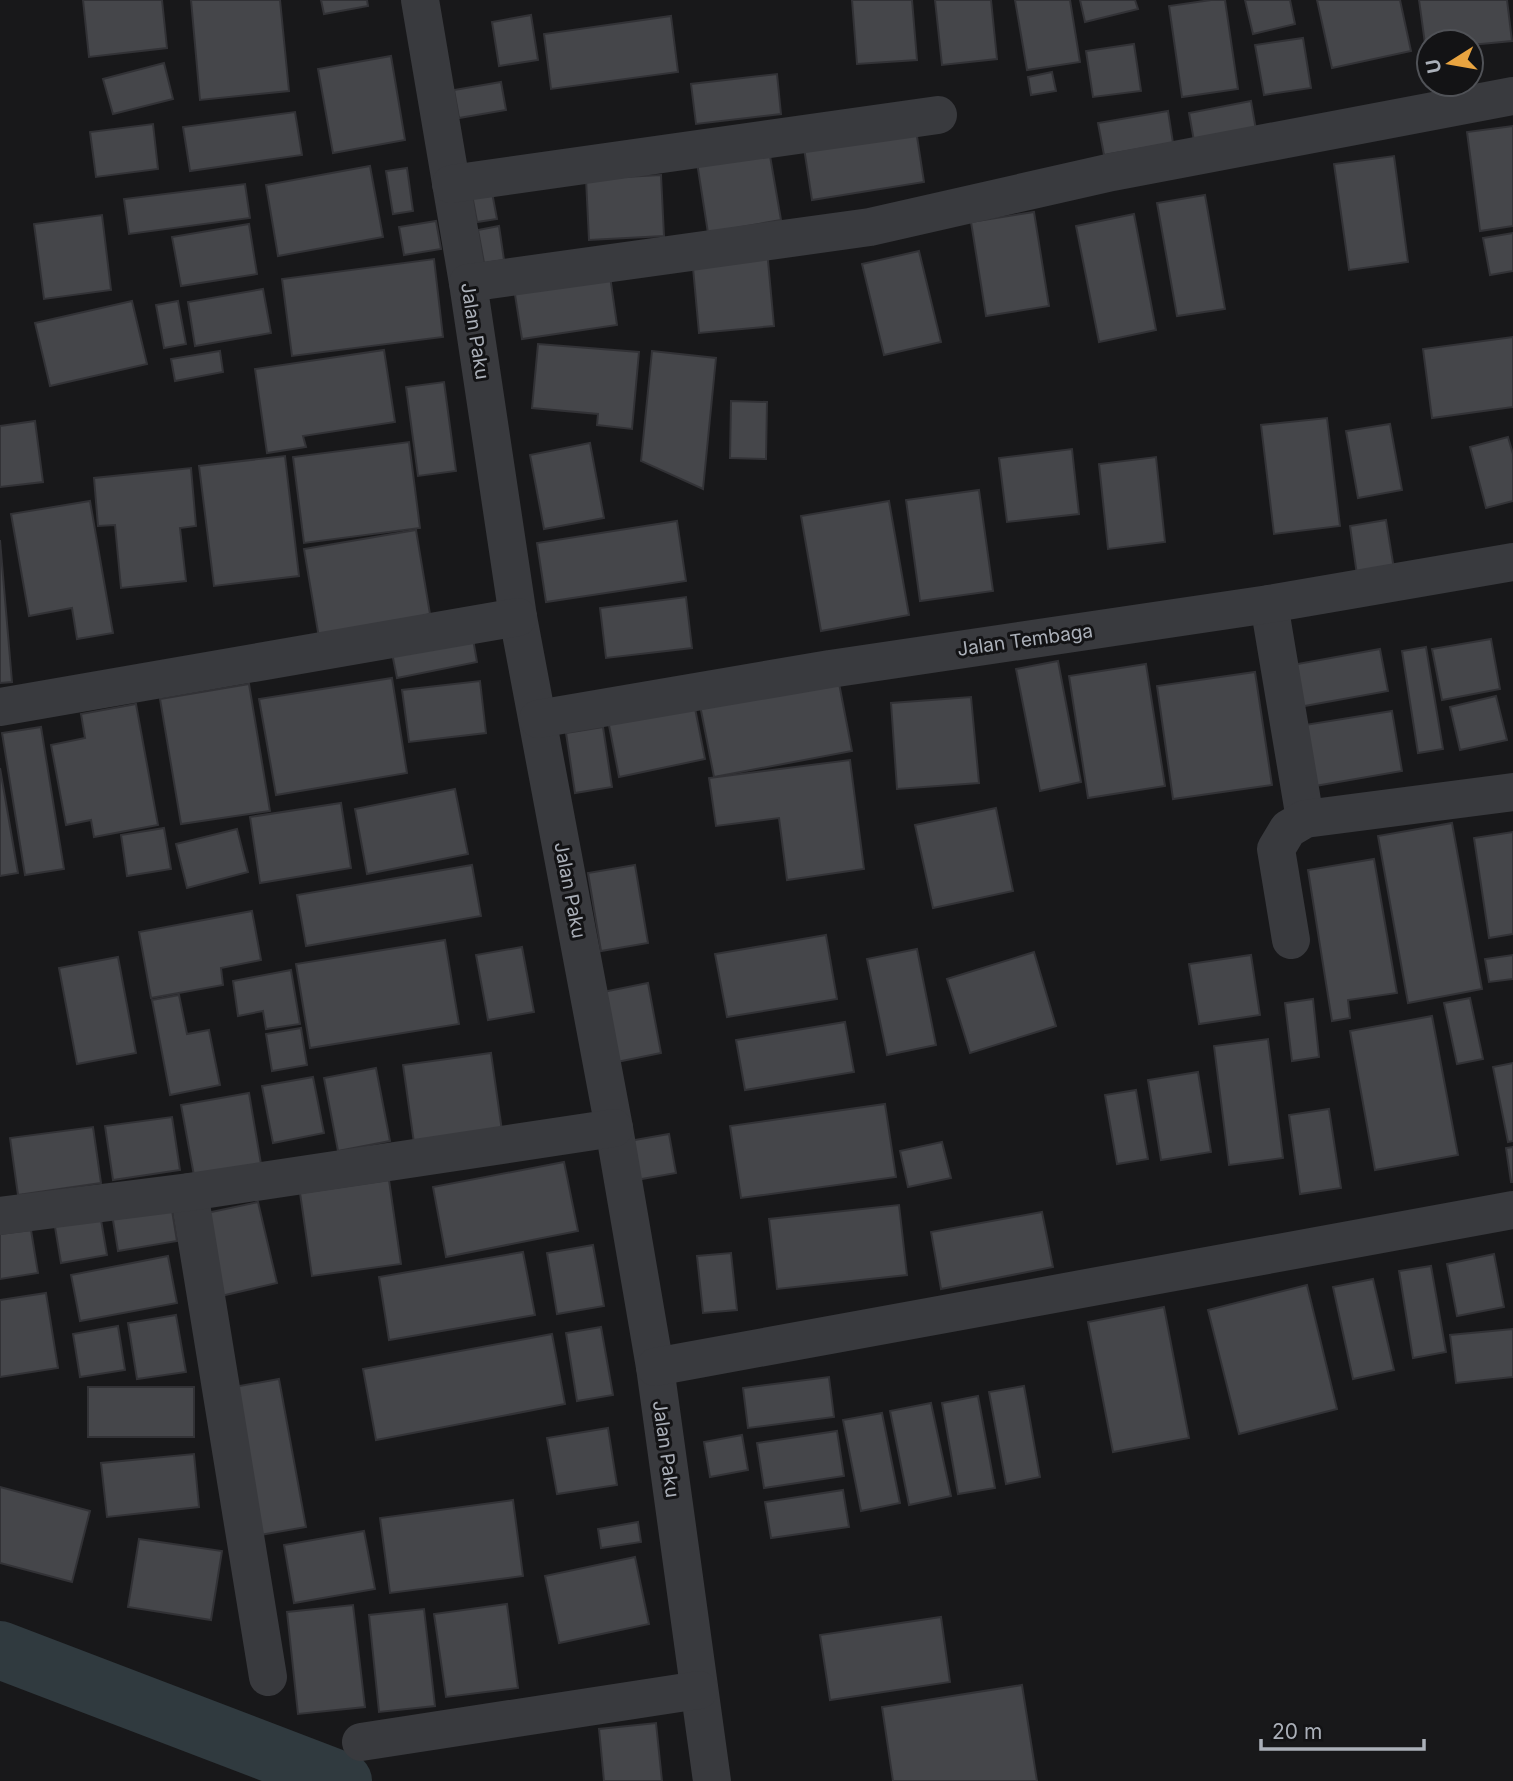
<svg xmlns="http://www.w3.org/2000/svg" width="1513" height="1781" font-family="Inter,sans-serif">
	<style>
		.lines { fill: none; stroke-linecap: round; stroke-linejoin: round }
		.canal { stroke: #303a3f; stroke-width: 58 }
		.building { fill: #45464a; stroke: #323236; stroke-width: 2 }
		.minor { stroke: #393a3e; stroke-width: 38 }
		.labels { text-anchor: middle; dominant-baseline: central; stroke-width: 6; stroke-linejoin: round; paint-order: stroke }
		.street-label { font-size: 19px; fill: #abb0b9; stroke: #131315 }
	</style>
	<rect width="100%" height="100%" fill="#18181a"/>
	<g class="lines">
		<path class="canal" d="M0 1650 343 1781"/>
	</g>
	<g class="building">
		<path d="M83 0H162L167 48 89 57Z"/>
		<path d="M191 0H280L289 91 200 100Z"/>
		<path d="M321 0H367L368 6 324 14Z"/>
		<path d="M852 0H912L917 60 857 64Z"/>
		<path d="M935 0H991L997 59 942 65Z"/>
		<path d="M1015 0H1070L1080 62 1027 70Z"/>
		<path d="M1080 0H1135L1138 9 1085 22Z"/>
		<path d="M1211 0H1225L1238 89 1182 97 1169 6Z"/>
		<path d="M1245 0H1290L1295 24 1253 34Z"/>
		<path d="M1317 0H1400L1411 51 1332 68Z"/>
		<path d="M1419 0H1507L1512 41 1471 45V42H1429V50L1426 51Z"/>
		<path d="M531 15 538 60 499 66 492 22Z"/>
		<path d="M671 16 678 72 551 89 544 34Z"/>
		<path d="M1303 38 1311 88 1264 95 1255 45Z"/>
		<path d="M1134 44 1141 91 1093 97 1086 51Z"/>
		<path d="M391 56 405 140 333 153 318 69Z"/>
		<path d="M164 63 173 99 113 114 103 79Z"/>
		<path d="M1052 72 1056 91 1031 95 1028 77Z"/>
		<path d="M777 74 781 114 696 124 691 84Z"/>
		<path d="M501 82 506 110 459 118 454 90Z"/>
		<path d="M1251 101 1256 130 1194 141 1189 113Z"/>
		<path d="M1168 111 1173 143 1104 155 1098 123Z"/>
		<path d="M295 112 302 155 190 171 183 127Z"/>
		<path d="M153 124 158 169 96 177 90 132Z"/>
		<path d="M1513 126V226L1480 231 1467 132Z"/>
		<path d="M916 130 924 182 812 200 804 148Z"/>
		<path d="M768 144 781 220 708 233 696 156Z"/>
		<path d="M1394 156 1408 262 1349 270 1334 164Z"/>
		<path d="M370 166 383 237 278 256 266 185Z"/>
		<path d="M407 168 413 211 393 214 386 171Z"/>
		<path d="M661 175 664 236 589 240 586 179Z"/>
		<path d="M245 184 250 218 129 234 124 199Z"/>
		<path d="M491 187 497 219 477 222 471 189Z"/>
		<path d="M1205 195 1225 309 1177 316 1157 203Z"/>
		<path d="M1034 212 1049 306 986 316 971 222Z"/>
		<path d="M1134 214 1156 330 1099 342 1076 226Z"/>
		<path d="M102 215 111 290 44 299 34 224Z"/>
		<path d="M436 221 441 249 404 255 399 227Z"/>
		<path d="M249 224 257 274 181 286 172 237Z"/>
		<path d="M499 226 504 260 484 263 478 230Z"/>
		<path d="M1513 233V271L1490 275 1483 238Z"/>
		<path d="M767 250 774 326 699 333 692 257Z"/>
		<path d="M919 251 941 342 884 355 862 264Z"/>
		<path d="M434 259 443 337 292 356 282 279Z"/>
		<path d="M609 269 617 325 522 339 513 282Z"/>
		<path d="M263 289 271 333 195 346 188 302Z"/>
		<path d="M132 301 147 364 50 386 35 323Z"/>
		<path d="M178 301 186 344 164 348 156 305Z"/>
		<path d="M1513 337V407L1432 418 1423 349Z"/>
		<path d="M538 344 639 352 632 429 597 425 598 414 532 408Z"/>
		<path d="M384 350 395 422 303 436 306 447 267 453 255 369Z"/>
		<path d="M220 351 223 372 175 381 171 359Z"/>
		<path d="M652 351 716 358 703 489 641 461Z"/>
		<path d="M444 382 456 471 418 476 406 387Z"/>
		<path d="M731 401 767 402 766 459 730 458Z"/>
		<path d="M1327 418 1340 526 1274 534 1261 425Z"/>
		<path d="M35 421 43 482 0 487V426Z"/>
		<path d="M1390 424 1402 490 1358 498 1346 431Z"/>
		<path d="M1508 437 1513 454V501L1486 508 1470 447Z"/>
		<path d="M409 442 420 528 304 543 293 457Z"/>
		<path d="M590 443 604 518 544 529 530 455Z"/>
		<path d="M1072 449 1079 514 1007 522 999 458Z"/>
		<path d="M285 456 299 576 214 586 199 466Z"/>
		<path d="M1156 457 1165 542 1108 549 1099 464Z"/>
		<path d="M191 468 196 526 180 528 186 581 121 588 115 525 98 526 94 478Z"/>
		<path d="M979 490 993 591 920 601 906 500Z"/>
		<path d="M90 501 113 633 77 639 72 608 29 616 11 514Z"/>
		<path d="M889 501 909 615 821 631 801 516Z"/>
		<path d="M1386 520 1394 569 1357 575 1350 526Z"/>
		<path d="M677 521 686 581 546 602 537 543Z"/>
		<path d="M416 530 430 614 320 644 304 549Z"/>
		<path d="M0 540 12 682 0 683Z"/>
		<path d="M686 597 692 648 606 658 600 608Z"/>
		<path d="M472 633 477 662 397 678 391 648Z"/>
		<path d="M1491 639 1500 689 1442 700 1432 649Z"/>
		<path d="M1426 647 1443 749 1418 753 1402 651Z"/>
		<path d="M1380 649 1388 691 1299 707 1292 665Z"/>
		<path d="M1058 661 1081 782 1040 791 1016 669Z"/>
		<path d="M1146 664 1165 786 1088 798 1069 676Z"/>
		<path d="M1255 672 1272 785 1173 799 1157 686Z"/>
		<path d="M392 678 407 773 276 795 259 699Z"/>
		<path d="M838 678 852 751 714 777 698 695Z"/>
		<path d="M480 681 486 733 409 742 402 690Z"/>
		<path d="M249 684 270 811 181 824 160 699Z"/>
		<path d="M1496 696 1507 740 1460 750 1450 707Z"/>
		<path d="M971 697 979 783 897 789 891 703Z"/>
		<path d="M693 698 705 759 619 777 607 715Z"/>
		<path d="M136 704 158 825 94 837 91 820 66 825 51 745 85 738 81 714Z"/>
		<path d="M1392 711 1402 771 1315 786 1305 725Z"/>
		<path d="M41 727 64 869 25 875 2 733Z"/>
		<path d="M603 727 612 787 575 793 566 733Z"/>
		<path d="M850 760 864 869 787 880 779 818 716 826 709 778Z"/>
		<path d="M0 768 18 873 0 876Z"/>
		<path d="M455 789 468 854 367 874 355 809Z"/>
		<path d="M341 803 351 868 260 883 250 817Z"/>
		<path d="M996 808 1013 891 933 908 915 825Z"/>
		<path d="M1452 823 1482 989 1408 1003 1378 836Z"/>
		<path d="M164 828 171 869 127 876 121 835Z"/>
		<path d="M237 829 248 872 187 888 176 844Z"/>
		<path d="M1513 832V934L1489 938 1474 838Z"/>
		<path d="M1374 859 1397 993 1348 1000 1350 1018 1332 1021 1308 870Z"/>
		<path d="M472 865 481 916 306 946 297 895Z"/>
		<path d="M635 865 648 943 601 951 588 873Z"/>
		<path d="M252 911 261 960 221 968 223 985 151 998 139 932Z"/>
		<path d="M826 935 837 999 727 1017 715 954Z"/>
		<path d="M445 940 459 1024 310 1048 296 964Z"/>
		<path d="M522 947 534 1012 488 1020 476 955Z"/>
		<path d="M917 949 936 1045 887 1055 867 959Z"/>
		<path d="M1034 952 1056 1026 970 1053 947 979Z"/>
		<path d="M1251 955 1260 1015 1199 1024 1189 964Z"/>
		<path d="M1513 955V979L1489 982 1485 959Z"/>
		<path d="M118 957 136 1053 77 1064 59 968Z"/>
		<path d="M291 970 300 1024 266 1029 263 1011 238 1016 233 981Z"/>
		<path d="M648 983 661 1053 612 1063 598 993Z"/>
		<path d="M179 995 187 1034 209 1030 220 1085 170 1095 152 1000Z"/>
		<path d="M1470 998 1483 1059 1457 1064 1444 1003Z"/>
		<path d="M1313 999 1319 1057 1292 1061 1285 1003Z"/>
		<path d="M1432 1016 1458 1155 1375 1170 1350 1031Z"/>
		<path d="M845 1022 854 1072 745 1090 736 1040Z"/>
		<path d="M301 1028 307 1065 272 1071 266 1034Z"/>
		<path d="M1268 1039 1283 1158 1229 1165 1214 1046Z"/>
		<path d="M491 1053 502 1131 414 1143 403 1065Z"/>
		<path d="M1513 1063V1141L1508 1142 1493 1067Z"/>
		<path d="M376 1068 390 1141 338 1151 324 1078Z"/>
		<path d="M1198 1072 1211 1152 1161 1160 1148 1080Z"/>
		<path d="M313 1077 324 1133 273 1143 262 1086Z"/>
		<path d="M1136 1090 1148 1159 1117 1164 1105 1095Z"/>
		<path d="M249 1093 262 1170 195 1181 181 1105Z"/>
		<path d="M885 1104 896 1177 741 1198 730 1126Z"/>
		<path d="M1329 1109 1341 1188 1300 1194 1289 1115Z"/>
		<path d="M172 1117 180 1170 113 1180 105 1126Z"/>
		<path d="M93 1127 101 1183 18 1195 10 1138Z"/>
		<path d="M669 1134 676 1173 636 1180 629 1141Z"/>
		<path d="M942 1142 951 1178 908 1187 900 1151Z"/>
		<path d="M1513 1147V1182H1511L1506 1148Z"/>
		<path d="M564 1162 578 1231 446 1257 433 1187Z"/>
		<path d="M389 1180 401 1264 312 1276 300 1193Z"/>
		<path d="M258 1202 277 1283 221 1296 202 1214Z"/>
		<path d="M171 1204 177 1241 118 1251 112 1214Z"/>
		<path d="M899 1205 907 1275 777 1289 769 1219Z"/>
		<path d="M1042 1212 1053 1267 941 1289 931 1232Z"/>
		<path d="M100 1214 107 1255 61 1263 54 1221Z"/>
		<path d="M31 1230 38 1273 0 1279V1234Z"/>
		<path d="M593 1245 604 1306 557 1314 547 1253Z"/>
		<path d="M523 1252 535 1315 389 1340 379 1277Z"/>
		<path d="M731 1253 737 1310 703 1313 697 1256Z"/>
		<path d="M1494 1254 1504 1307 1457 1316 1447 1264Z"/>
		<path d="M168 1256 177 1303 80 1321 71 1275Z"/>
		<path d="M1431 1266 1446 1352 1413 1358 1399 1271Z"/>
		<path d="M1373 1279 1394 1370 1353 1379 1333 1287Z"/>
		<path d="M1307 1285 1337 1409 1239 1434 1208 1310Z"/>
		<path d="M46 1293 58 1368 0 1377V1300Z"/>
		<path d="M1164 1307 1189 1438 1113 1452 1088 1322Z"/>
		<path d="M176 1315 186 1372 137 1379 128 1323Z"/>
		<path d="M118 1326 125 1370 80 1377 73 1334Z"/>
		<path d="M601 1327 613 1395 577 1401 566 1333Z"/>
		<path d="M1513 1329V1377L1456 1383 1450 1335Z"/>
		<path d="M552 1334 565 1404 376 1440 363 1369Z"/>
		<path d="M829 1377 834 1417 748 1428 743 1388Z"/>
		<path d="M279 1379 306 1527 260 1535 234 1387Z"/>
		<path d="M1024 1386 1040 1477 1006 1484 989 1392Z"/>
		<rect x="88" y="1387" width="106" height="50"/>
		<path d="M978 1396 995 1488 958 1494 942 1403Z"/>
		<path d="M931 1403 951 1496 909 1505 890 1411Z"/>
		<path d="M882 1413 900 1503 861 1511 843 1420Z"/>
		<path d="M608 1428 617 1485 557 1494 547 1438Z"/>
		<path d="M837 1431 844 1476 764 1488 757 1443Z"/>
		<path d="M742 1435 748 1470 710 1477 704 1442Z"/>
		<path d="M194 1454 199 1507 107 1517 101 1463Z"/>
		<path d="M0 1487 90 1511 72 1582 0 1563Z"/>
		<path d="M843 1490 849 1527 771 1538 765 1502Z"/>
		<path d="M513 1500 523 1576 390 1593 380 1518Z"/>
		<path d="M638 1522 641 1542 601 1548 598 1529Z"/>
		<path d="M364 1531 375 1589 294 1603 284 1545Z"/>
		<path d="M139 1539 222 1551 211 1620 128 1607Z"/>
		<path d="M635 1557 649 1624 559 1643 545 1576Z"/>
		<path d="M507 1604 518 1688 446 1697 434 1614Z"/>
		<path d="M353 1605 365 1707 298 1714 287 1612Z"/>
		<path d="M424 1609 435 1706 379 1712 369 1615Z"/>
		<path d="M941 1617 950 1682 830 1700 820 1635Z"/>
		<path d="M1022 1685 1037 1781H893L882 1707Z"/>
		<path d="M656 1723 662 1781H604L599 1729Z"/>
	</g>
	<g class="lines">
		<g class="minor">
			<path d="M420 0 468 283 518 617 614 1128 655 1367 712 1781"/>
			<path d="M451 184 938 115"/>
			<path d="M468 283 870 227 1112 172 1513 96"/>
			<path d="M1269 604 1305 819"/>
			<path d="M0 707 518 617"/>
			<path d="M538 719 830 669 1269 604 1513 562"/>
			<path d="M1291 940 1276 849 1288 829 1305 819 1513 792"/>
			<path d="M189 1192 268 1677"/>
			<path d="M0 1216 189 1192 614 1128"/>
			<path d="M655 1367 1513 1210"/>
			<path d="M361 1742 699 1690"/>
		</g>
	</g>
	<g class="labels">
		<g class="street-label">
			<text transform="translate(475 331) rotate(81)">Jalan Paku</text>
			<text transform="translate(1025 640) rotate(-8)">Jalan Tembaga</text>
			<text transform="translate(570 890) rotate(79)">Jalan Paku</text>
			<text transform="translate(666 1449) rotate(82)">Jalan Paku</text>
		</g>
	</g>
	<g transform="translate(1450 63) rotate(259)"><circle r="33" fill="#131315" stroke="#505257" stroke-width="2"/>
	<path d="M0-5L12 26L0 18L-12 26Z" fill="#e9a440"/>
	<text y="-10" font-size="19" font-weight="bold" text-anchor="middle" fill="#abb0b9">U</text>
	</g>
	<path d="M1261 1739v10h163v-10" fill="none" stroke="#abb0b9" stroke-width="3.5"/>
	<text x="1272" y="1739" font-size="21" fill="#abb0b9" stroke="#131315" stroke-width="5" paint-order="stroke">20 m</text>
</svg>
